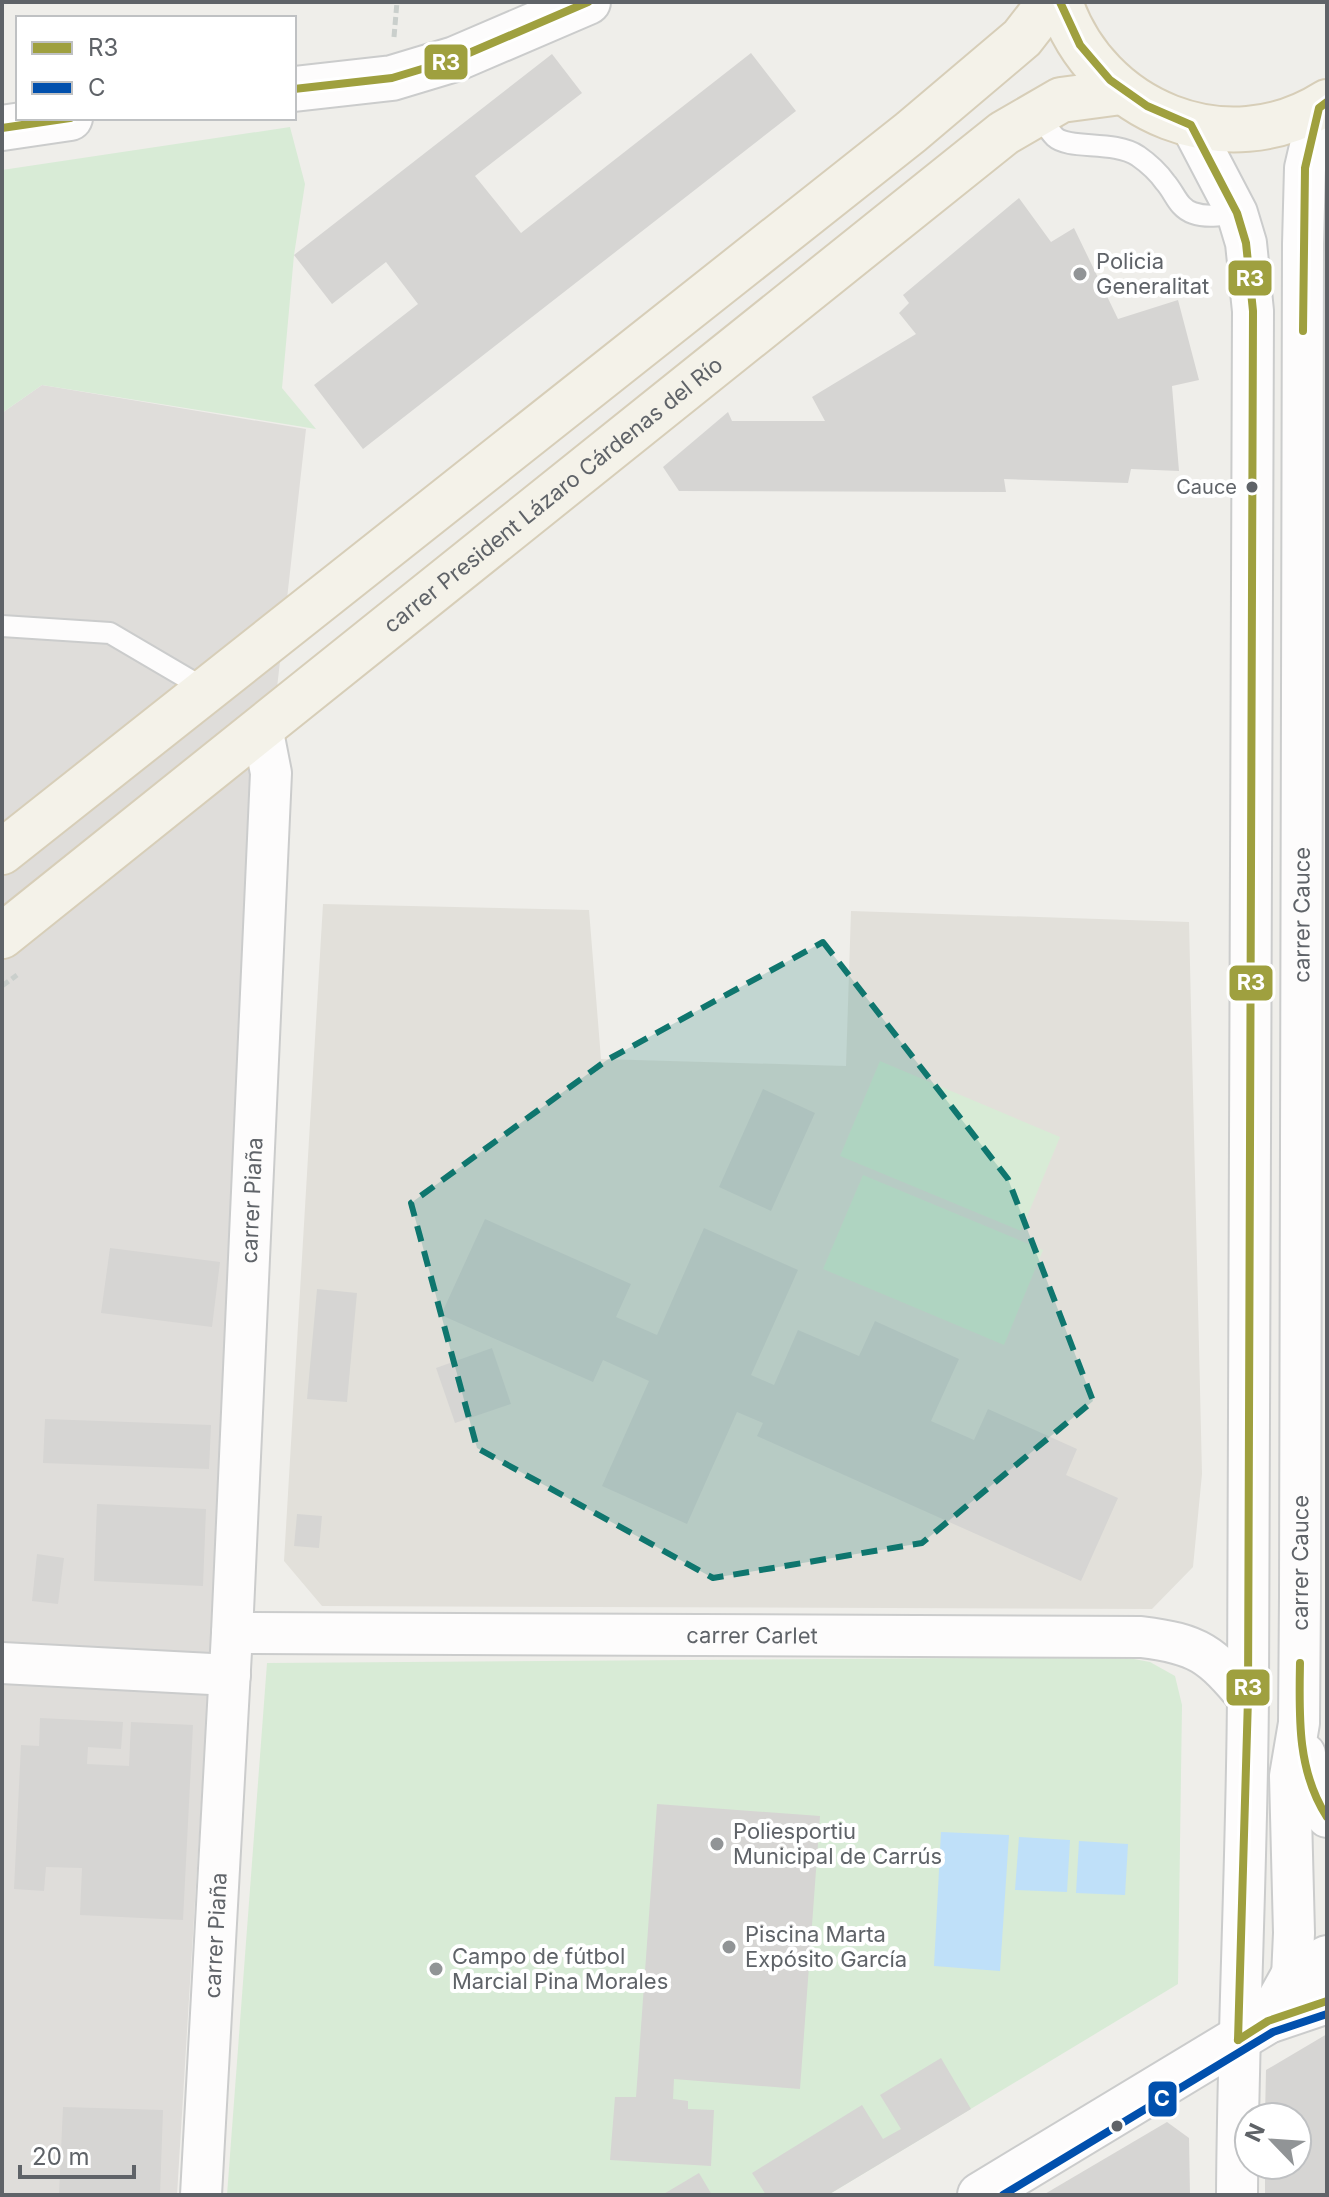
<svg xmlns="http://www.w3.org/2000/svg" width="1329" height="2197" font-family="Inter,sans-serif">
	<style>
		.industrial { fill: #dfddda }
		.education { fill: #e2e0da }
		.green { fill: #d8ebd6 }
		.water { fill: #bfe0f9 }
		.building { fill: #d6d5d3 }
		.lines { fill: none; stroke-linecap: round; stroke-linejoin: round }
		.service-casing { stroke: #cbcccc; stroke-width: 24 }
		.minor-casing { stroke: #cbcccc; stroke-width: 44 }
		.tertiary-casing { stroke: #cbcccc; stroke-width: 48 }
		.primary-casing { stroke: #d7ceb8; stroke-width: 48 }
		.path { stroke: #cacfcc; stroke-width: 5; stroke-dasharray: 8 4; stroke-linecap: butt }
		.service { stroke: #fdfcfc; stroke-width: 20 }
		.minor { stroke: #fdfcfc; stroke-width: 40 }
		.tertiary { stroke: #fdfcfc; stroke-width: 44 }
		.primary { stroke: #f4f2e9; stroke-width: 44 }
		.bus-1-casing { stroke: #fff; stroke-width: 14 }
		.bus-2-casing { stroke: #fff; stroke-width: 14 }
		.bus-1 { stroke: #9fa03f; stroke-width: 8 }
		.bus-2 { stroke: #0150ad; stroke-width: 8 }
		.marked { fill: #0f766e; fill-opacity: 0.2; stroke: #0f766e; stroke-width: 6; stroke-dasharray: 16 10; stroke-linejoin: round }
		.poi-dot { fill: #919496; stroke: #fff; stroke-width: 3 }
		.bus-dot { fill: #5f6368; stroke: #fff; stroke-width: 3 }
		.labels { text-anchor: middle; dominant-baseline: central; stroke-width: 8; stroke-linejoin: round; paint-order: stroke }
		.bus-label { font-size: 20px; fill: #5f6368; stroke: #fff; text-anchor: end }
		.poi-label { font-size: 22px; fill: #5f6368; stroke: #fff; text-anchor: start }
		.street-label { font-size: 22px; fill: #5f6368; stroke: #fff }
		.line-badge { stroke: #fff; stroke-width: 3 }
		.badge-label { font-size: 22px; text-anchor: middle; font-weight: bold; fill: #fff }
	</style>
	<rect width="100%" height="100%" fill="#efeeea"/>
	<path class="industrial" d="M42 385 306 429 260 840 177 2195H2V413Z"/>
	<path class="education" d="M323 904 589 910 601 1059 846 1066 851 911 1189 922 1202 1474 1193 1567 1152 1609 322 1606 284 1561Z"/>
	<g class="green">
		<path d="M290 127 305 184 294 255 282 388 316 429 42 385 2 413V170Z"/>
		<path d="M880 1061 1060 1137 1021 1231 840 1156Z"/>
		<path d="M863 1175 1043 1250 1004 1345 823 1269Z"/>
		<path d="M1123 1657 1150 1662 1175 1676 1182 1705 1178 1984 828 2195H227L267 1663Z"/>
	</g>
	<g class="water">
		<path d="M941 1832 1009 1835 1000 1971 934 1966Z"/>
		<path d="M1019 1837 1070 1840 1067 1892 1015 1890Z"/>
		<path d="M1079 1841 1128 1844 1125 1895 1076 1893Z"/>
	</g>
	<g class="building">
		<path d="M751 53 796 111 363 449 314 385 418 304 386 262 332 304 294 255 552 54 582 93 475 176 521 233Z"/>
		<path d="M1019 198 1051 242 1074 228 1118 319 1178 300 1199 380 1172 386 1179 471 1131 469 1128 483 1004 479 1006 492 679 491 663 467 728 412 732 421H825L812 397 916 334 899 313 909 303 903 295Z"/>
		<path d="M763 1089 815 1113 771 1211 719 1187Z"/>
		<path d="M485 1219 631 1284 616 1317 657 1335 704 1228 798 1270 751 1375 774 1385 798 1330 859 1356 875 1321 959 1359 931 1421 974 1440 988 1409 1077 1449 1066 1475 1118 1498 1081 1581 757 1436 763 1423 737 1412 687 1524 602 1486 649 1381 603 1360 593 1382 441 1315Z"/>
		<path d="M110 1248 220 1262 212 1327 101 1313Z"/>
		<path d="M317 1289 357 1293 347 1402 307 1399Z"/>
		<path d="M492 1348 511 1404 455 1423 436 1368Z"/>
		<path d="M45 1419 211 1425 209 1469 43 1463Z"/>
		<path d="M97 1504 206 1509 203 1586 94 1581Z"/>
		<path d="M297 1514 322 1516 319 1548 294 1546Z"/>
		<path d="M37 1554 64 1558 58 1604 32 1601Z"/>
		<path d="M40 1718 123 1722 121 1749 88 1747 87 1764 129 1766 131 1722 193 1725 183 1920 80 1915 82 1868 46 1867 44 1891 14 1889 21 1745 39 1746Z"/>
		<path d="M657 1804 820 1816 800 2089 674 2079 673 2099 688 2101V2109L714 2110 711 2166 610 2160 615 2097H636Z"/>
		<path d="M1327 2034V2195H1265V2165H1297V2117H1265L1266 2070Z"/>
		<path d="M941 2058 971 2109 828 2195H766L752 2173 862 2105 883 2139 901 2129 880 2095Z"/>
		<path d="M63 2107 163 2110 160 2195H59Z"/>
		<path d="M1167 2122 1189 2138 1190 2195H1043Z"/>
		<path d="M699 2173 712 2195H662Z"/>
	</g>
	<g class="lines">
		<defs>
			<g id="service">
				<path d="M1037 112C1043 120 1048 130 1055 137 1069 150 1114 140 1138 156 1148 163 1158 172 1165 182 1175 193 1178 208 1193 213 1207 218 1223 215 1237 213"/>
				<path d="M2 626 110 633 207 690"/>
			</g>
			<g id="minor">
				<path d="M1191 125 1237 213 1246 243 1253 311C1251 772 1252 1233 1248 1693 1247 1861 1238 2028 1237 2195"/>
				<path id="s1" d="M232 1633 1141 1637C1199 1644 1211 1654 1248 1698"/>
				<path d="M2 1663 230 1675"/>
				<path d="M1305 1754C1308 1776 1313 1799 1327 1817"/>
				<path id="s2" d="M1292 1978 1294 1933 1290 1776 1299 1723 1300 1597 1303 244 1305 168 1319 108"/>
				<path id="s3" d="M201 2195 232 1633 271 773 262 727"/>
			</g>
			<g id="tertiary">
				<path d="M294 89 392 78 455 59 588 2"/>
				<path d="M2 128 70 118"/>
				<path d="M1268 2021 1292 1978 1327 1958"/>
				<path d="M980 2195 1268 2021 1327 2001"/>
			</g>
			<g id="primary">
				<path d="M1060 2C1097 112 1226 166 1327 102"/>
				<path d="M2 852 911 132 1022 38 1050 2"/>
				<path id="s4" d="M2 936 1004 133 1061 100 1121 92"/>
			</g>
		</defs>
		<use href="#service" class="service-casing"/>
		<use href="#minor" class="minor-casing"/>
		<use href="#tertiary" class="tertiary-casing"/>
		<use href="#primary" class="primary-casing"/>
		<g class="path">
			<path d="M394 37 397 2"/>
			<path d="M2 986 17 975"/>
		</g>
		<use href="#service" class="service"/>
		<use href="#minor" class="minor"/>
		<use href="#tertiary" class="tertiary"/>
		<use href="#primary" class="primary"/>
		<defs>
			<g id="bus-1">
				<path d="M1060 2 1080 45 1110 80 1147 106 1191 125 1237 213 1246 243 1253 311 1248 1698 1238 2040"/>
				<path d="M294 89 392 78 455 59 588 2"/>
				<path d="M2 128 70 118"/>
				<path d="M1303 331 1305 168 1319 108 1327 102"/>
				<path d="M1300 1663C1299 1716 1297 1771 1327 1817"/>
				<path d="M1238 2040 1268 2021 1327 2001"/>
			</g>
			<path id="bus-2" d="M1003 2195 1273 2032 1327 2014"/>
		</defs>
		<use href="#bus-1" class="bus-1-casing"/>
		<use href="#bus-2" class="bus-2-casing"/>
		<use href="#bus-1" class="bus-1"/>
		<use href="#bus-2" class="bus-2"/>
	</g>
	<path class="marked" d="M823 942 1008 1179 1093 1401 922 1543 713 1578 477 1448 411 1203 607 1060Z"/>
	<g class="poi-dot">
		<circle cx="1080" cy="274" r="8"/>
		<circle cx="717" cy="1844" r="8"/>
		<circle cx="729" cy="1947" r="8"/>
		<circle cx="436" cy="1969" r="8"/>
	</g>
	<g class="bus-dot">
		<circle cx="1252" cy="487" r="7"/>
		<circle cx="1117" cy="2126" r="7"/>
	</g>
	<g class="labels">
		<g class="bus-label">
			<text x="1237" y="487">Cauce</text>
		</g>
		<g class="poi-label">
			<text x="1096" y="261">Policia<tspan x="1096" dy="25">Generalitat</tspan></text>
			<text x="733" y="1831">Poliesportiu<tspan x="733" dy="25">Municipal de Carrús</tspan></text>
			<text x="745" y="1934">Piscina Marta<tspan x="745" dy="25">Expósito García</tspan></text>
			<text x="452" y="1956">Campo de fútbol<tspan x="452" dy="25">Marcial Pina Morales</tspan></text>
		</g>
		<g class="street-label">
			<text stroke="none"><textPath href="#s4" startOffset="706">carrer President Lázaro Cárdenas del Río</textPath></text>
			<text stroke="none"><textPath href="#s2" startOffset="1064">carrer Cauce</textPath></text>
			<text stroke="none"><textPath href="#s3" startOffset="996">carrer Piaña</textPath></text>
			<text stroke="none"><textPath href="#s2" startOffset="416">carrer Cauce</textPath></text>
			<text stroke="none"><textPath href="#s1" startOffset="520">carrer Carlet</textPath></text>
			<text stroke="none"><textPath href="#s3" startOffset="260">carrer Piaña</textPath></text>
		</g>
	</g>
	<g class="line-badge">
		<rect x="423" y="43" width="46" height="38" rx="8" fill="#9fa03f"/>
		<rect x="1227" y="259" width="46" height="38" rx="8" fill="#9fa03f"/>
		<rect x="1228" y="964" width="46" height="38" rx="8" fill="#9fa03f"/>
		<rect x="1225" y="1668" width="46" height="39" rx="8" fill="#9fa03f"/>
		<rect x="1147" y="2080" width="31" height="38" rx="8" fill="#0150ad"/>
	</g>
	<g class="badge-label">
		<text x="446" y="70">R3</text>
		<text x="1250" y="286">R3</text>
		<text x="1251" y="990">R3</text>
		<text x="1248" y="1695">R3</text>
		<text x="1162" y="2106">C</text>
	</g>
	<rect width="1329" height="2197" fill="none" stroke="#5f6368" stroke-width="8"/>
	<rect x="16" y="16" width="280" height="104" fill="#ffffff" stroke="#bfc1c3" stroke-width="2"/>
	<rect x="32" y="42" width="40" height="12" fill="#9fa03f" stroke="#bfc1c3" stroke-width="2"/>
	<text x="88" y="56" font-size="24" fill="#5f6368">R3</text>
	<rect x="32" y="82" width="40" height="12" fill="#0150ad" stroke="#bfc1c3" stroke-width="2"/>
	<text x="88" y="96" font-size="24" fill="#5f6368">C</text>
	<g transform="translate(1273 2141) rotate(295)"><circle r="38" fill="#ffffff" stroke="#bfc1c3" stroke-width="2"/>
	<path d="M0-6L14 30L0 20L-14 30Z" fill="#919496"/>
	<text y="-12" font-size="22" font-weight="bold" text-anchor="middle" fill="#5f6368">N</text>
	</g>
	<path d="M20 2165v12h114v-12" fill="none" stroke="#5f6368" stroke-width="4"/>
	<text x="32" y="2165" font-size="24" fill="#5f6368" stroke="#ffffff" stroke-width="6" paint-order="stroke">20 m</text>
</svg>
